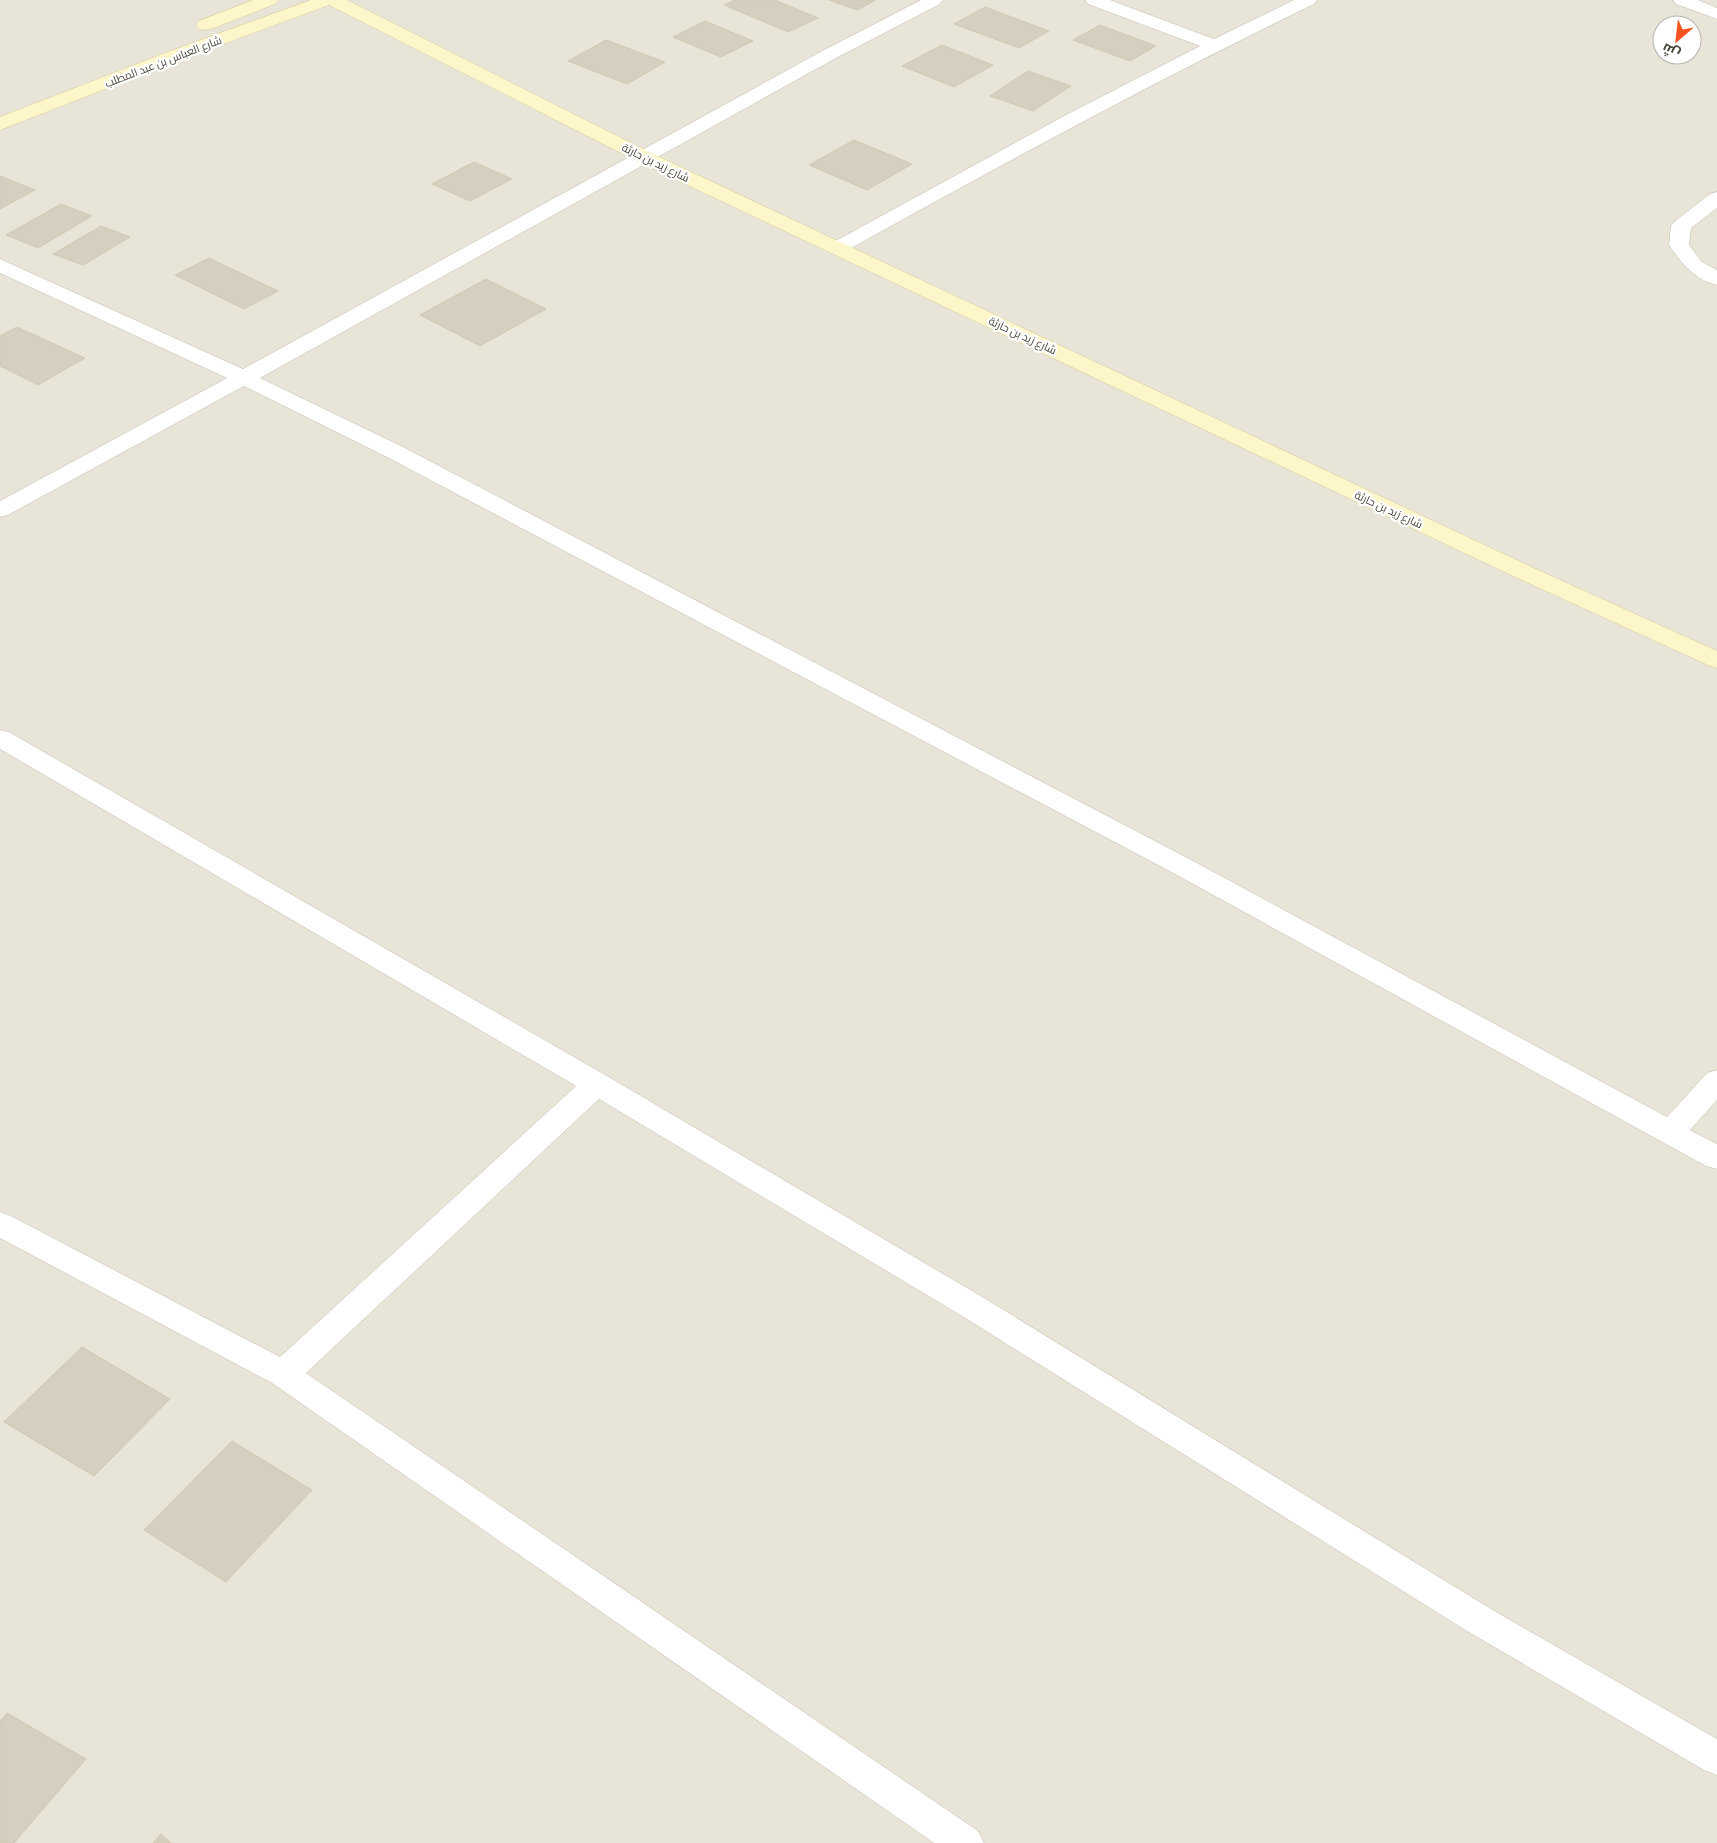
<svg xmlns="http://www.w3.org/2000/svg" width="1717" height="1843" font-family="'Exo 2',Cairo,sans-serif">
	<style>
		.residential { fill: #e8e5d8; fill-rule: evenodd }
		.building { fill: #d6cfbf; stroke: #d1c8b3 }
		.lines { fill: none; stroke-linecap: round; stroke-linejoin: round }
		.street-casing { stroke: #c0bbac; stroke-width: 1 }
		.secondary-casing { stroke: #d3c99a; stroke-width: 1 }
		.street { fill: #fff; fill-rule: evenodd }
		.secondary { fill: #fef6cb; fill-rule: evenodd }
		.labels { text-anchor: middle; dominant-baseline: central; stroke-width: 4.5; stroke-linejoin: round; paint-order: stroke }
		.far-street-label { font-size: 11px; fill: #494438; stroke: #fff }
	</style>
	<rect width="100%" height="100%" fill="#f5f2ea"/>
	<path class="residential" d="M0 0H1717V1843H0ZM1662 25H1692V55H1662Z"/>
	<g class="building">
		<path d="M735 0H775L818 18 788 32 724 5Z"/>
		<path d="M829 0H876L857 10Z"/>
		<path d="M985 7 1049 31 1019 48 954 24Z"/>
		<path d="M705 21 753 41 721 57 673 37Z"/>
		<path d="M1100 25 1156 46 1130 61 1073 40Z"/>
		<path d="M606 40 665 62 627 84 568 61Z"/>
		<path d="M942 45 993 65 954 87 902 66Z"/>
		<path d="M1028 71 1071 86 1033 111 990 96Z"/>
		<path d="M854 140 912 164 867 190 809 165Z"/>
		<path d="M474 162 512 179 470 201 432 184Z"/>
		<path d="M0 176 35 190 0 209Z"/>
		<path d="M61 204 92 216 38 248 6 235Z"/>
		<path d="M101 226 130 237 83 265 53 254Z"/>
		<path d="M209 258 278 291 244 309 175 275Z"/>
		<path d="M486 279 546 309 480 346 420 315Z"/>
		<path d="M17 327 85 358 38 385 0 366V336Z"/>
		<path d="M82 1347 170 1399 94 1476 4 1422Z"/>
		<path d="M232 1441 312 1490 226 1582 144 1530Z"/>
		<path d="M7 1713 86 1759 14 1843H0V1721Z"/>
		<path d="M161 1834 171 1843H153Z"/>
	</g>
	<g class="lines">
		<defs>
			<g id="street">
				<path d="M921 0H943L940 4 836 58 260 378 403 447 1195 862 1667 1117 1707 1073 1717 1070V1100L1690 1130 1717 1144V1169L1706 1166 1175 874 387 457 244 386 8 515 0 517V501L227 378 0 273V259L243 369 824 50Z"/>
				<path d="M1085 0H1110L1214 39 1294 0H1317L1314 4C1155 81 999 166 844 252L837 254 830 252 827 248 830 244 1064 116 1200 46 1088 4Z"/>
				<path d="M1673 0H1698L1717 8V19L1676 4Z"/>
				<path d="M1717 192V208L1691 228 1689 245 1702 262 1717 270V285C1695 280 1681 263 1669 245L1671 226 1674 222 1710 194Z"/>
				<path d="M0 730 9 732 607 1076 984 1298 1491 1609 1717 1739V1775L1704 1770 1467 1631 962 1316 599 1099 306 1373 978 1831 984 1843H934L272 1383 0 1238V1212L11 1216 280 1357 576 1086 0 749Z"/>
			</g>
			<g id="secondary">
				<path d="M253 0H278L275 4 211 29 205 30 199 29 196 25 199 21Z"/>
				<path d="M311 0H347L651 153 1527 565 1717 651V668L1708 665 1511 575 637 161 329 5 177 61 0 130V117L165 53Z"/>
			</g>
		</defs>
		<use href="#street" class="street-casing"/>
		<use href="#secondary" class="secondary-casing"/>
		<use href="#street" class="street"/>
		<use href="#secondary" class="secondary"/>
	</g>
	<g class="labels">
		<g class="far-street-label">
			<text transform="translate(163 61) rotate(-21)">شارع العباس بن عبد المطلب</text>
			<text transform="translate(656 162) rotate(26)">شارع زيد بن حارثة</text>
			<text transform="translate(1023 335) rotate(25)">شارع زيد بن حارثة</text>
			<text transform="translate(1389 509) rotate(25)">شارع زيد بن حارثة</text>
		</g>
	</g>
	<g transform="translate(1677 40) rotate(208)"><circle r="24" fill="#ffffff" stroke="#b6b4af"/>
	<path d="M0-4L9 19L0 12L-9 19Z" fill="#f65320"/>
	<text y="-8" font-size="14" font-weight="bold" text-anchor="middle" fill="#494438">ش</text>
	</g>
</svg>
